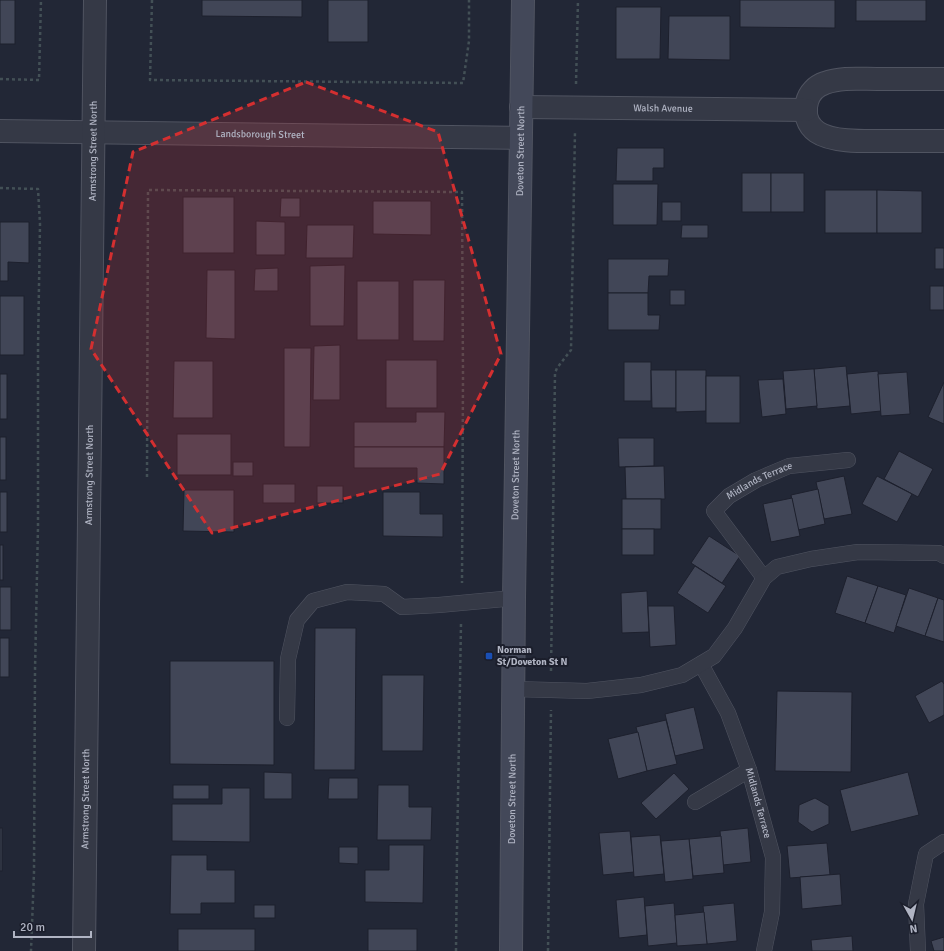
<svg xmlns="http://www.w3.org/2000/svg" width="944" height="951" font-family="Signika,sans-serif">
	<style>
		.building { fill: #414657; stroke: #1d202d }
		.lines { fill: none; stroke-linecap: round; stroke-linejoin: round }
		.service-casing { stroke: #505461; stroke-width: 16 }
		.minor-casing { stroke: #505461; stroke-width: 24 }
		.secondary-casing { stroke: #505461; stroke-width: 24 }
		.path { stroke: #435056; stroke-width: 2.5; stroke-dasharray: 3 3; stroke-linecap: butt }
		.service { stroke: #353946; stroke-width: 15 }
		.minor { stroke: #353946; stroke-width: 22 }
		.secondary { stroke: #434859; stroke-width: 22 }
		.marked { fill: #d42f30; fill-opacity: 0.2; stroke: #d42f30; stroke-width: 3; stroke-dasharray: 8 5; stroke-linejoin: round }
		.transit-dot { fill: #1a4fb4; stroke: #1b1e2b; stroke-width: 1.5 }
		.labels { text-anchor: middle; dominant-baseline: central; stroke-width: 4; stroke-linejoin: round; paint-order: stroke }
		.street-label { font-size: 10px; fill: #b0b4c3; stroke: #1b1e2b }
		.poi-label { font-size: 10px; font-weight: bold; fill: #b0b4c3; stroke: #1b1e2b; text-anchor: start }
	</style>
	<rect width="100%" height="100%" fill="#222736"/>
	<g class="building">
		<rect x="0" y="0" width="15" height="44"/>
		<path d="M202 0H302V17L202 16Z"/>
		<rect x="328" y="0" width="40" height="42"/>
		<path d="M740 0H835V28L740 27Z"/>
		<rect x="856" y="0" width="70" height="21"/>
		<path d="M616 7H661L660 59H616Z"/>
		<path d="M669 16H730V60L668 59Z"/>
		<path d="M617 148H664V168H653V181H616Z"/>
		<rect x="742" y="173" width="29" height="39"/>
		<rect x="771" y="173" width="33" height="39"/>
		<path d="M613 184H658L657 225H613Z"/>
		<rect x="825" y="190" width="52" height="43"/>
		<path d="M877 190 922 191V233H877Z"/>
		<rect x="183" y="197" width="51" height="56"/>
		<path d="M281 198H300V217H280Z"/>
		<path d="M373 201H431V235L373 234Z"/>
		<rect x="662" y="202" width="19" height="19"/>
		<path d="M256 221 285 222V255H256Z"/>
		<path d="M0 222H29V263L8 262V281H0Z"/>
		<path d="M307 225H354L353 258H306Z"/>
		<path d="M682 225H708V238H681Z"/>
		<rect x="935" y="248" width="9" height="21"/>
		<path d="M608 259H669L668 276H649L648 293H608Z"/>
		<path d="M345 265 344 326H310V266Z"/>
		<path d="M278 268V291H254L255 269Z"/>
		<path d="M207 270H235V339L206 338Z"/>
		<path d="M413 280H445L444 341H413Z"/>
		<rect x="357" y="281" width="42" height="59"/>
		<rect x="930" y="286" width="14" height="24"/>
		<rect x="670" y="290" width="15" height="15"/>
		<path d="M608 293H648V315H660L659 330H608Z"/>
		<rect x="0" y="296" width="24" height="59"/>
		<path d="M340 345V400H313L314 346Z"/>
		<path d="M284 348H311L310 447H284Z"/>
		<rect x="386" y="360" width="51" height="48"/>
		<path d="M174 361H213V418H173Z"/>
		<rect x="624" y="362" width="27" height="39"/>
		<path d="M846 366 850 406 817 409 814 369Z"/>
		<path d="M812 369H814L817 406 786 409 783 371Z"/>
		<path d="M651 370H676V408H652Z"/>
		<path d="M676 370H706V411L676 412Z"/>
		<path d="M878 371 881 411 851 414 847 374Z"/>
		<path d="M907 372 910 414 881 416 878 374Z"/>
		<rect x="0" y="374" width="7" height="45"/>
		<rect x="706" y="376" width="34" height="47"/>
		<path d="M783 379 786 414 762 417 758 380Z"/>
		<path d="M944 382V424L928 417Z"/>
		<path d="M416 412H445L444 447H354V422H416Z"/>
		<rect x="177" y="434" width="54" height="41"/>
		<rect x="0" y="437" width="6" height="43"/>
		<path d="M618 438H654V466L619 467Z"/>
		<path d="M354 447H444V484L417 483V468H354Z"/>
		<path d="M899 451 933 469 918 497 884 479Z"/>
		<rect x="233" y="462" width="20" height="14"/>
		<path d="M664 466 665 499H626L625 467Z"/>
		<path d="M844 476 852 514 824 519 816 482Z"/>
		<path d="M877 476 912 494 897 522 862 504Z"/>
		<rect x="263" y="484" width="32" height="19"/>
		<rect x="317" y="486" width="26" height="17"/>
		<path d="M818 489 825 524 798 530 791 495Z"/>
		<path d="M184 490H234V532L183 531Z"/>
		<rect x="0" y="492" width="7" height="40"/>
		<path d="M383 492H420V514H443V537L383 536Z"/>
		<path d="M792 498 800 536 771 542 763 504Z"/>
		<rect x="622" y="499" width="39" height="30"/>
		<rect x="622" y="529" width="32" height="26"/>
		<path d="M709 536 740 556 722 583 691 563Z"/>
		<rect x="0" y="545" width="3" height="35"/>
		<path d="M695 566 726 586 708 613 677 593Z"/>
		<path d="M847 576 878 586 865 623 835 613Z"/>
		<path d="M878 586 906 595 894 633 865 623Z"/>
		<rect x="0" y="587" width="11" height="43"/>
		<path d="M909 588 938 598 925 636 896 626Z"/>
		<path d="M647 591 649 632 622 633 621 593Z"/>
		<path d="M938 598 944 600V642L925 636Z"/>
		<path d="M648 606H674L676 645 650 647Z"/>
		<path d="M315 628H356L355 770H314Z"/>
		<rect x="0" y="638" width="9" height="39"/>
		<path d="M170 661H274V765L170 764Z"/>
		<path d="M382 675H424L423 751H382Z"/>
		<path d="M942 681 944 684V715L929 723 915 696Z"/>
		<path d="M777 691 852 692 851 772 775 771Z"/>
		<path d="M694 707 704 749 675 756 665 714Z"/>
		<path d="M666 720 677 764 647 771 636 727Z"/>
		<path d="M638 732 647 771 618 779 608 739Z"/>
		<path d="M264 772 292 773V799H264Z"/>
		<path d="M908 772 919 815 851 832 840 790Z"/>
		<path d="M674 773 689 789 656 819 641 803Z"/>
		<path d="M329 778H358V799H328Z"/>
		<rect x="173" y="785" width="36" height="14"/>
		<path d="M378 785H409V807H432L431 840H377Z"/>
		<path d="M222 788H250V842L172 841V804H222Z"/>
		<path d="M815 798 829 806V824L812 832 798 822 799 805Z"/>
		<rect x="0" y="828" width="2" height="43"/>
		<path d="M748 828 751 862 723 865 720 831Z"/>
		<path d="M630 831 634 872 603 875 599 833Z"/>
		<path d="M660 835 664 874 634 877 631 837Z"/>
		<path d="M721 836 724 873 693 876 689 839Z"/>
		<path d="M689 839 693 879 665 882 661 841Z"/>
		<path d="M827 843 830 875 790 878 787 846Z"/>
		<path d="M389 845H424L423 903 365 902V870H389Z"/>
		<path d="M339 847H358V864L339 863Z"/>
		<path d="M171 855H207V870H235V903H201V914H170Z"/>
		<path d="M840 874 842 905 802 909 800 877Z"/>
		<path d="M644 897 647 935 619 938 616 900Z"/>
		<path d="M674 903 677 943 648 946 645 906Z"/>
		<path d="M734 903 737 941 707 944 703 906Z"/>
		<rect x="254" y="905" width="21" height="13"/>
		<path d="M704 912 707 944 677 946 675 915Z"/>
		<rect x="178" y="929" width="77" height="22"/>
		<rect x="368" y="929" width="49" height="22"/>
		<path d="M852 936 853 951H812L811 940Z"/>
		<path d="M944 937V951H934L931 941Z"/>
	</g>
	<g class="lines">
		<defs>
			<g id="service">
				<path id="s1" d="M764 578 714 511 729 496 756 480 789 466 848 460"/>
				<path id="s2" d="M701 664 728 713 749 770 773 857 772 912 764 951"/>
				<path d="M514 689 587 691 641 685 682 675 714 656 735 628 764 578 777 567 811 559 858 552 939 553 944 556"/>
				<path d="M287 718 288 659 297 620 313 601 347 592 384 594 402 607 439 605 514 598"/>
				<path d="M695 802 749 770"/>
				<path d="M918 951 916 904 926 854 944 842"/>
			</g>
			<g id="minor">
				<path d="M944 79C922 79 899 79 877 79 860 79 841 77 825 83 816 86 809 93 807 102 804 113 807 125 817 132 833 143 869 141 889 141 907 141 926 141 944 141"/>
				<path id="s3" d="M521 107 806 110"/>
				<path id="s4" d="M0 131 520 138"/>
				<path id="s5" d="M84 951 95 0"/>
			</g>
			<g id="secondary">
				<path id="s6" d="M511 951 514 598 523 0"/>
			</g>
		</defs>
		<use href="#service" class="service-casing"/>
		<use href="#minor" class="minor-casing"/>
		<use href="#secondary" class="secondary-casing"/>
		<g class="path">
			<path d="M152 0 150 80 463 83 469 41V0"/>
			<path d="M0 79 39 80 41 0"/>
			<path d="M576 84 578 0"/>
			<path d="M0 188 38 189 40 224 38 347V526L35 670 34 872 31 951"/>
			<path d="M147 477 148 190 462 192 463 376 462 583"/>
			<path d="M551 671 555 373 557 368 571 350 575 131"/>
			<path d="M456 951 457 853 461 624"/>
			<path d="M548 951 551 710"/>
		</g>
		<use href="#service" class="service"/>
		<use href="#minor" class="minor"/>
		<use href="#secondary" class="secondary"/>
	</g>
	<path class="marked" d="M306 82 438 132 501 354 440 474 212 533 91 349 133 152Z"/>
	<rect class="transit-dot" x="485" y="652" width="8" height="8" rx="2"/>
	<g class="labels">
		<g class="street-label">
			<text stroke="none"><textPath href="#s3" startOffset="142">Walsh Avenue</textPath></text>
			<text stroke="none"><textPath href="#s4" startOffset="260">Landsborough Street</textPath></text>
			<text stroke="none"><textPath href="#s5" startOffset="800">Armstrong Street North</textPath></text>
			<text stroke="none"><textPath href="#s6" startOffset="800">Doveton Street North</textPath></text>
			<text stroke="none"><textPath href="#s5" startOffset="476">Armstrong Street North</textPath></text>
			<text stroke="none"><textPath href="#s6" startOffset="476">Doveton Street North</textPath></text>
			<text stroke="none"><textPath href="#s1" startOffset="139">Midlands Terrace</textPath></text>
			<text stroke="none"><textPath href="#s5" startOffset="152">Armstrong Street North</textPath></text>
			<text stroke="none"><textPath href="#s6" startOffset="152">Doveton Street North</textPath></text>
			<text stroke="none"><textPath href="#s2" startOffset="151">Midlands Terrace</textPath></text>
		</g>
		<g class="poi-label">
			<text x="497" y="650">Norman<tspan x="497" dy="12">St/Doveton St N</tspan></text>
		</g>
	</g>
	<g transform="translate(912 919) rotate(172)" stroke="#1b1e2b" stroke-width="3" paint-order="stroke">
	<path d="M0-3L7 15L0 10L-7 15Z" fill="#b0b4c3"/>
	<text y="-6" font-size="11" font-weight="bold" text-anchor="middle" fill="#b0b4c3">N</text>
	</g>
	<path d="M14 931v6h77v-6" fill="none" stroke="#b0b4c3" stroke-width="2"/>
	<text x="20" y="931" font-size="12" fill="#b0b4c3" stroke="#1b1e2b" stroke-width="3" paint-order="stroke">20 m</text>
</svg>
